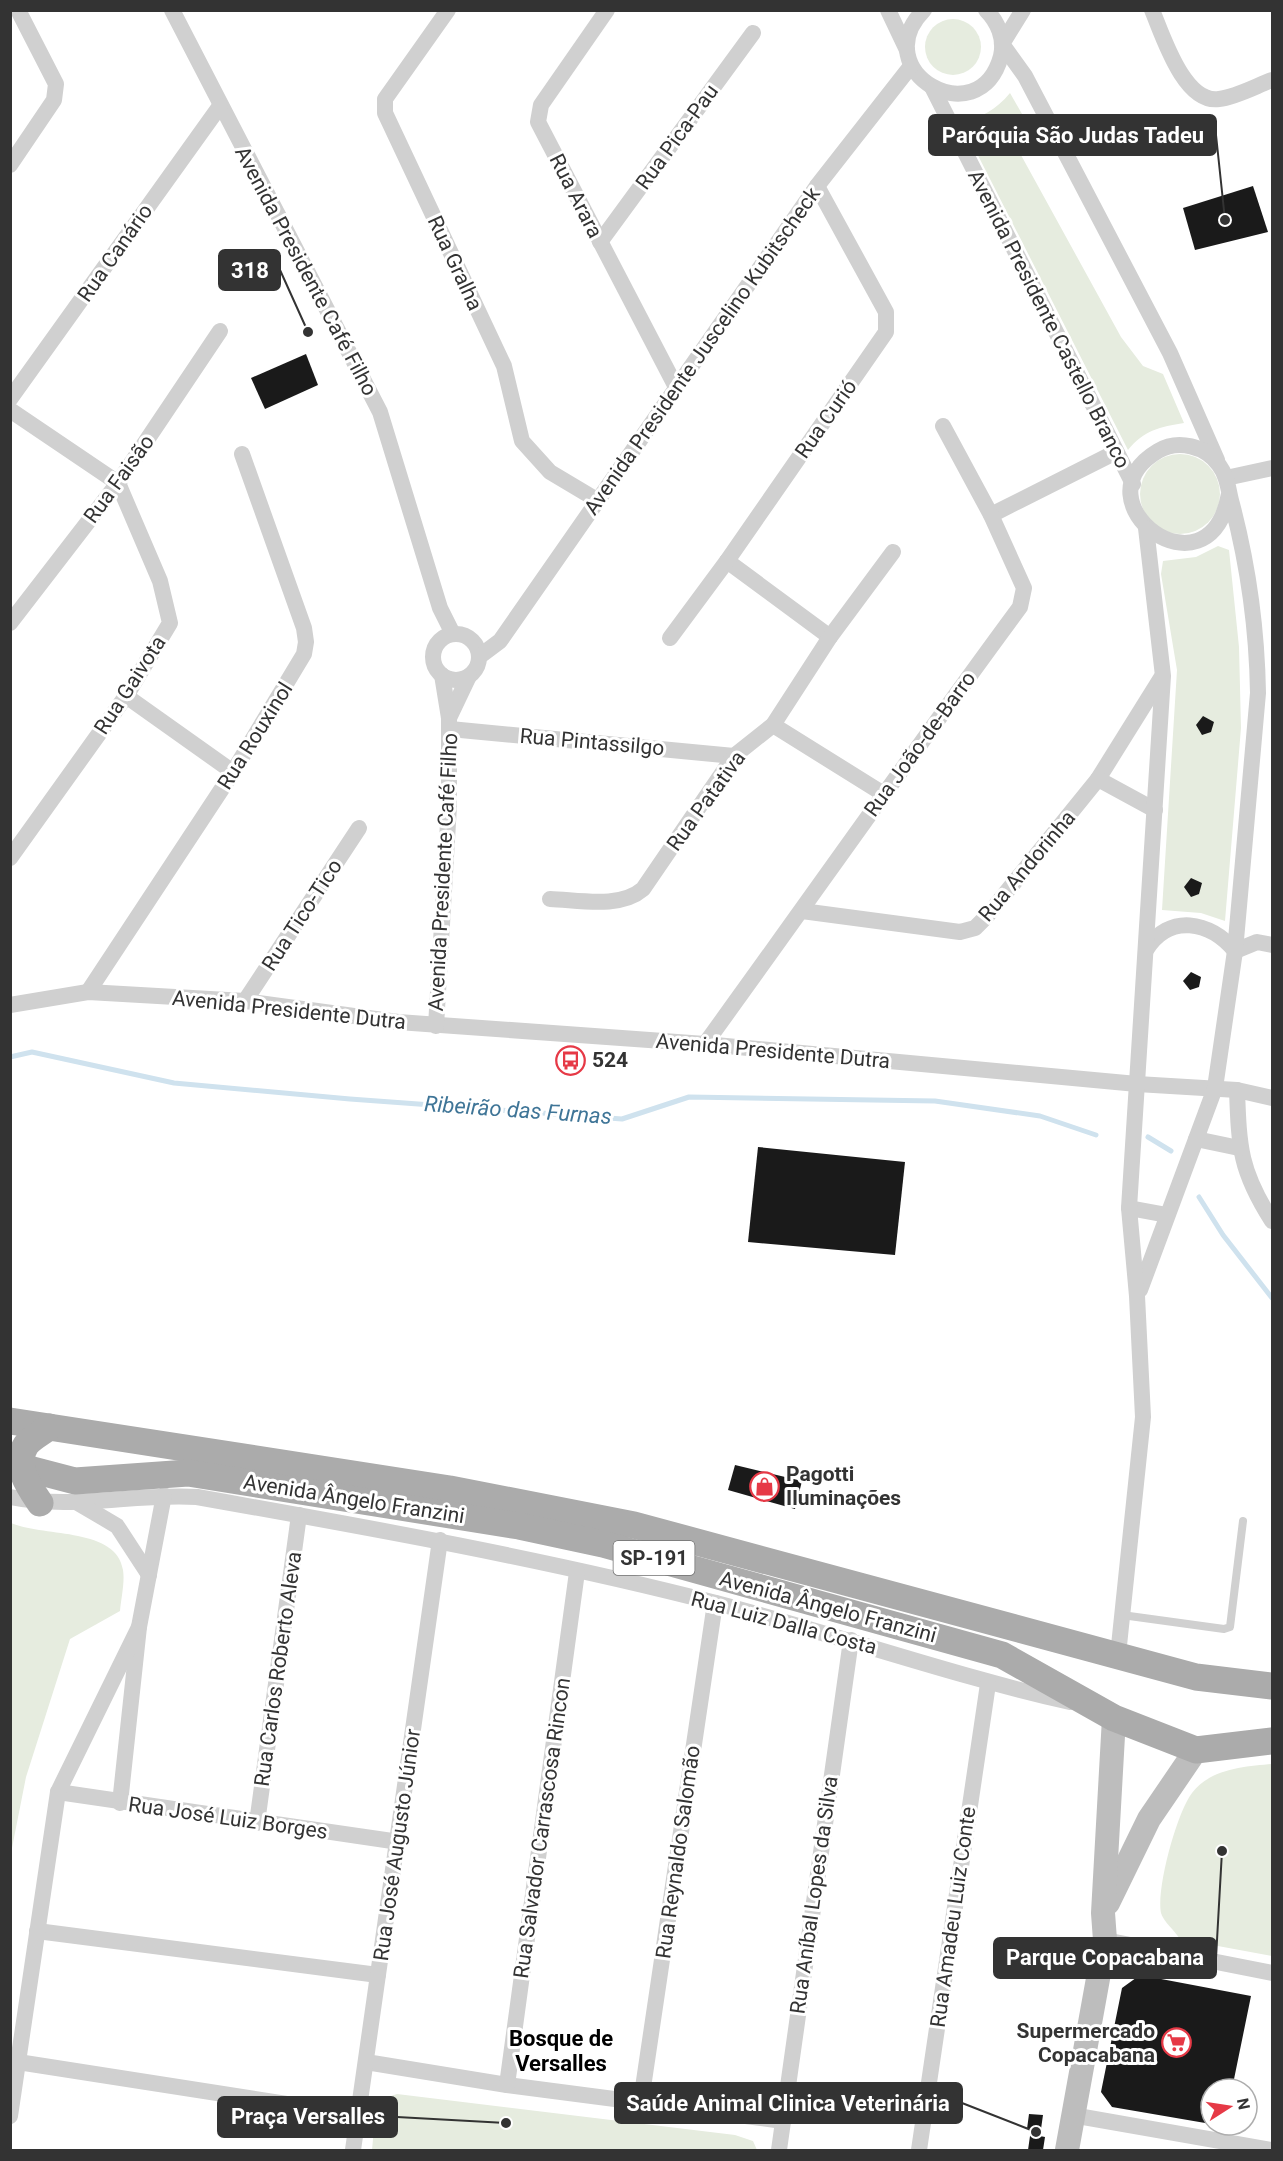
<svg xmlns="http://www.w3.org/2000/svg" width="1283" height="2161" font-family="Roboto,sans-serif">
	<style>
		.green { fill: #e6ecdf }
		.lines { fill: none; stroke-linecap: round; stroke-linejoin: round }
		.stream { stroke: #cfe2ee; stroke-width: 5 }
		.building { fill: #1a1a1a }
		.lane { stroke: #d0d0d0; stroke-width: 8 }
		.street { stroke: #d0d0d0; stroke-width: 16 }
		.secondary { stroke: #bdbdbd; stroke-width: 24 }
		.primary { stroke: #ababab; stroke-width: 27 }
		.labels { text-anchor: middle; dominant-baseline: central; stroke-width: 6; stroke-linejoin: round; paint-order: stroke }
		.shield { fill: #fff; stroke: #707070; stroke-width: 1.5 }
		.shield-label { font-size: 20px; font-weight: bold; fill: #333 }
		.street-label { font-size: 21px; fill: #333; stroke: #fff }
		.poi-label { font-size: 21px; font-weight: bold; fill: #333; stroke: #fff; text-anchor: start }
		.water-label { font-size: 22px; font-style: italic; fill: #3f7597; stroke: #fff }
		.neighbourhood-label { font-size: 22px; font-weight: bold; fill: #000; stroke: #fff }
		.leader { fill: none; stroke: #333; stroke-width: 2 }
		.callout-dot { fill: #333; stroke: #fff; stroke-width: 2 }
		.callout { fill: #333; stroke: #333; stroke-width: 2 }
		.callout-label { font-size: 22px; text-anchor: middle; font-weight: bold; fill: #fff }
	</style>
	<rect width="100%" height="100%" fill="#fff"/>
	<g class="green">
		<circle cx="953" cy="47" r="28"/>
		<path d="M1010 93 1029 126 1010 135 1121 337 1143 366 1163 374 1184 423C1160 427 1144 430 1128 450L962 124C981 117 996 110 1010 93Z"/>
		<circle cx="1180" cy="494" r="40"/>
		<path d="M1218 546 1229 550 1239 647 1241 728 1225 921 1201 913 1162 910 1177 670 1161 574 1163 561 1196 557Z"/>
		<path d="M11 1523C42 1537 117 1527 123 1570 125 1582 121 1599 120 1611L70 1639 26 1777 11 1853Z"/>
		<path d="M1272 1764V1956L1180 1939C1175 1931 1163 1921 1161 1913 1156 1889 1177 1812 1192 1793 1210 1769 1245 1766 1272 1764Z"/>
		<path d="M397 2094 735 2135 753 2141 757 2150H372C375 2129 371 2101 397 2094Z"/>
	</g>
	<g class="lines">
		<g class="stream">
			<path d="M10 1057 32 1052 174 1083 350 1099 622 1119 689 1097 935 1101 1040 1116 1096 1135"/>
			<path d="M1148 1137 1171 1151"/>
			<path d="M1199 1197 1223 1235 1272 1298"/>
		</g>
	</g>
	<g class="building">
		<path d="M1253 186 1268 232 1195 250 1183 208Z"/>
		<path d="M306 354 318 385 265 409 251 378Z"/>
		<path d="M1203 716 1214 722 1211 732 1202 735 1196 725Z"/>
		<path d="M1191 878 1202 883 1199 894 1191 897 1184 887Z"/>
		<path d="M1191 972 1201 977 1199 987 1190 990 1183 981Z"/>
		<path d="M758 1147 905 1162 895 1255 748 1242Z"/>
		<path d="M735 1465 802 1481 795 1509 728 1490Z"/>
		<path d="M1140 1975 1251 1996 1232 2089H1211V2124L1112 2107 1101 2092 1122 1988Z"/>
		<path d="M1029 2114 1043 2115 1040 2136 1045 2137 1043 2150H1028L1031 2129H1027Z"/>
	</g>
	<g class="lines">
		<path class="lane" d="M1122 1615 1224 1629 1230 1627 1243 1521"/>
		<g class="street">
			<path d="M172 10 380 412 440 608 453 634"/>
			<path d="M448 10 385 99V113L504 366 522 441 550 472 597 500"/>
			<path d="M607 10 541 105 538 122 676 387"/>
			<path d="M888 10 907 50"/>
			<path d="M924 10C864 71 979 137 1001 56 1005 39 998 22 986 10"/>
			<path d="M1023 10 1002 44 1025 76 1170 353 1217 460"/>
			<path d="M1152 10C1163 36 1184 104 1219 99 1236 97 1256 86 1272 80"/>
			<path d="M933 89 1133 484"/>
			<path d="M10 165 54 100 56 84 18 10"/>
			<path d="M600 242 753 33"/>
			<path d="M10 399 220 106"/>
			<path d="M10 410 118 483 160 581 170 623 126 696 10 858"/>
			<path d="M1226 478 1272 468"/>
			<path d="M991 515 1116 452"/>
			<path d="M727 561 830 637"/>
			<path d="M10 623 118 483 220 331"/>
			<circle cx="456" cy="657" r="23"/>
			<path d="M670 638 727 561 886 332V312L817 186"/>
			<path d="M480 656 500 641 817 186 911 66"/>
			<path d="M126 696 233 772"/>
			<path d="M449 718 469 676"/>
			<path d="M773 725 882 793"/>
			<path d="M450 729 734 756"/>
			<path d="M1098 779 1161 678"/>
			<path d="M550 899C579 900 620 909 643 889L734 756 773 725 830 637 893 552"/>
			<path d="M802 911 960 932 975 928 987 916 1098 779 1155 810"/>
			<path d="M1146 950C1169 913 1210 921 1235 951L1257 942 1272 945"/>
			<path d="M88 992 233 772 304 654 306 642 304 628 242 454"/>
			<path d="M245 1001 359 828"/>
			<path d="M10 1005 88 992 245 1001 398 1022 705 1044 1137 1084 1237 1090 1272 1098"/>
			<path d="M436 1026 449 806V718L442 675"/>
			<path d="M705 1044C810 899 913 752 1020 607L1024 588 991 515 943 426"/>
			<path d="M1237 1090C1239 1148 1240 1171 1272 1221"/>
			<path d="M1196 1139 1239 1148"/>
			<path d="M1129 1208 1167 1215"/>
			<path d="M1140 1290 1215 1088 1235 951 1258 693C1257 630 1248 565 1232 504 1228 490 1228 477 1219 465 1206 446 1178 439 1158 451 1073 501 1209 604 1229 494"/>
			<path d="M10 1497C73 1510 134 1493 197 1497 371 1528 545 1559 716 1603 835 1634 950 1675 1070 1702"/>
			<path d="M78 1503 117 1526 149 1575"/>
			<path d="M1118 1655 1143 1417 1137 1296 1129 1208 1163 676 1146 528"/>
			<path d="M58 1792 399 1842"/>
			<path d="M120 1803 139 1627 164 1495"/>
			<path d="M257 1823 299 1515"/>
			<path d="M37 1931 378 1975"/>
			<path d="M1105 1940 1272 1973"/>
			<path d="M18 2062 357 2115"/>
			<path d="M366 2062 507 2085 783 2121"/>
			<path d="M507 2085 577 1572"/>
			<path d="M641 2101 715 1603"/>
			<path d="M1072 2115 1272 2150"/>
			<path d="M10 2116 58 1792 139 1627"/>
			<path d="M353 2150 440 1540"/>
			<path d="M779 2150 851 1640"/>
			<path d="M919 2150 988 1684"/>
		</g>
		<g class="secondary">
			<path d="M1108 1903 1149 1819 1196 1750"/>
			<path d="M1067 2150 1105 1940 1103 1913 1114 1718"/>
		</g>
		<g class="primary">
			<path d="M10 1421 450 1489 634 1525 1196 1677 1272 1686"/>
			<path d="M10 1464 75 1481 188 1473 519 1526 603 1544 1002 1655 1114 1718 1196 1750 1272 1741"/>
			<path d="M40 1503C29 1487 13 1465 26 1445 31 1438 43 1432 49 1427"/>
		</g>
	</g>
	<defs>
		<symbol id="bus-ring" viewBox="-11 -11 22 22"><circle r="9.5" fill="#fff" stroke="#e63946" stroke-width="1.5"/><path d="M-5-6H5V4H4V6H2V4H-2V6H-4V4H-5ZM-3.5-4V0h7V-4ZM-3.5 1.2v1.5H-2V1.2ZM2 1.2v1.5H3.5V1.2Z" fill="#e63946"/></symbol>
		<symbol id="shop-ring" viewBox="-11 -11 22 22"><circle r="9.5" fill="#fff" stroke="#e63946" stroke-width="1.5"/><path d="M-5-2.5h2.3a2.7 3.5 0 0 1 5.4 0H5L5.5 6h-11ZM-1.5-2.5h3a1.5 2.3 0 0 0-3 0Z" fill="#e63946"/></symbol>
		<symbol id="supermarket-ring" viewBox="-11 -11 22 22"><circle r="9.5" fill="#fff" stroke="#e63946" stroke-width="1.5"/><path d="M-6-5.5h2.5l.6 2H6L4.5 2H-2.5L-4.4-4H-6ZM-1.5 3.2a1.3 1.3 0 1 0 .1 0ZM3 3.2a1.3 1.3 0 1 0 .1 0Z" fill="#e63946"/></symbol>
	</defs>
	<g fill-rule="evenodd">
		<use href="#bus-ring" x="554" y="1044" width="33" height="33"/>
		<use href="#shop-ring" x="748" y="1470" width="33" height="33"/>
		<use href="#supermarket-ring" x="1160" y="2026" width="33" height="33"/>
	</g>
	<g class="labels">
		<rect class="shield" x="613.5" y="1541" width="81" height="34" rx="4.5"/>
		<g class="shield-label">
			<text x="654" y="1558">SP-191</text>
		</g>
		<g class="street-label">
			<text transform="translate(677 137) rotate(-54)">Rua Pica-Pau</text>
			<text transform="translate(576 196) rotate(63)">Rua Arara</text>
			<text transform="translate(115 253) rotate(-55)">Rua Canário</text>
			<text transform="translate(455 263) rotate(65)">Rua Gralha</text>
			<text transform="translate(306 271) rotate(62)">Avenida Presidente Café Filho</text>
			<text transform="translate(1049 319) rotate(63)">Avenida Presidente Castello Branco</text>
			<text transform="translate(702 351) rotate(-55)">Avenida Presidente Juscelino Kubitscheck</text>
			<text transform="translate(826 419) rotate(-55)">Rua Curió</text>
			<text transform="translate(119 479) rotate(-54)">Rua Faisão</text>
			<text transform="translate(130 685) rotate(-57)">Rua Gaivota</text>
			<text transform="translate(255 736) rotate(-58)">Rua Rouxinol</text>
			<text transform="translate(592 742) rotate(5)">Rua Pintassilgo</text>
			<text transform="translate(920 744) rotate(-54)">Rua João-de-Barro</text>
			<text transform="translate(706 801) rotate(-54)">Rua Patativa</text>
			<text transform="translate(1027 866) rotate(-50)">Rua Andorinha</text>
			<text transform="translate(443 872) rotate(-87)">Avenida Presidente Café Filho</text>
			<text transform="translate(302 915) rotate(-57)">Rua Tico-Tico</text>
			<text transform="translate(289 1010) rotate(6)">Avenida Presidente Dutra</text>
			<text transform="translate(773 1051) rotate(5)">Avenida Presidente Dutra</text>
			<text transform="translate(354 1499) rotate(9)">Avenida Ângelo Franzini</text>
			<text transform="translate(828 1607) rotate(15)">Avenida Ângelo Franzini</text>
			<text transform="translate(784 1623) rotate(15)">Rua Luiz Dalla Costa</text>
			<text transform="translate(278 1669) rotate(-82)">Rua Carlos Roberto Aleva</text>
			<text transform="translate(228 1818) rotate(8)">Rua José Luiz Borges</text>
			<text transform="translate(542 1828) rotate(-82)">Rua Salvador Carrascosa Rincon</text>
			<text transform="translate(397 1845) rotate(-82)">Rua José Augusto Júnior</text>
			<text transform="translate(678 1852) rotate(-82)">Rua Reynaldo Salomão</text>
			<text transform="translate(814 1895) rotate(-82)">Rua Aníbal Lopes da Silva</text>
			<text transform="translate(953 1917) rotate(-82)">Rua Amadeu Luiz Conte</text>
		</g>
		<g class="poi-label">
			<text x="592" y="1060">524</text>
			<text x="786" y="1474">Pagotti<tspan x="786" dy="24">Iluminações</tspan></text>
			<text x="1155" y="2031" text-anchor="end">Supermercado<tspan x="1155" dy="24">Copacabana</tspan></text>
		</g>
		<g class="water-label">
			<text transform="translate(518 1110) rotate(4)">Ribeirão das Furnas</text>
		</g>
		<g class="neighbourhood-label">
			<text x="561" y="2038">Bosque de<tspan x="561" dy="25">Versalles</tspan></text>
		</g>
	</g>
	<path class="leader" d="M1225 220L1216 135M308 332L280 270M1222 1851L1216 1958M1036 2132L962 2103M506 2123L397 2117"/>
	<g class="callout-dot">
		<circle cx="1225" cy="220" r="6"/>
		<circle cx="308" cy="332" r="6"/>
		<circle cx="1222" cy="1851" r="6"/>
		<circle cx="1036" cy="2132" r="6"/>
		<circle cx="506" cy="2123" r="6"/>
	</g>
	<g class="callout">
		<rect x="929" y="115" width="287" height="40" rx="6"/>
		<rect x="219" y="250" width="61" height="40" rx="6"/>
		<rect x="994" y="1938" width="222" height="40" rx="6"/>
		<rect x="615" y="2083" width="347" height="40" rx="6"/>
		<rect x="218" y="2097" width="179" height="40" rx="6"/>
	</g>
	<g class="callout-label">
		<text x="1073" y="143">Paróquia São Judas Tadeu</text>
		<text x="250" y="278">318</text>
		<text x="1105" y="1965">Parque Copacabana</text>
		<text x="788" y="2111">Saúde Animal Clinica Veterinária</text>
		<text x="308" y="2124">Praça Versalles</text>
	</g>
	<rect width="1283" height="2161" fill="none" stroke="#333333" stroke-width="24"/>
	<g transform="translate(1229 2107) rotate(78)"><circle r="28" fill="#ffffff" stroke="#adadad" stroke-width="1.5"/>
	<path d="M0-4.5L10 22L0 15L-10 22Z" fill="#e63946"/>
	<text y="-9" font-size="16" font-weight="bold" text-anchor="middle" fill="#333333">N</text>
	</g>
</svg>
